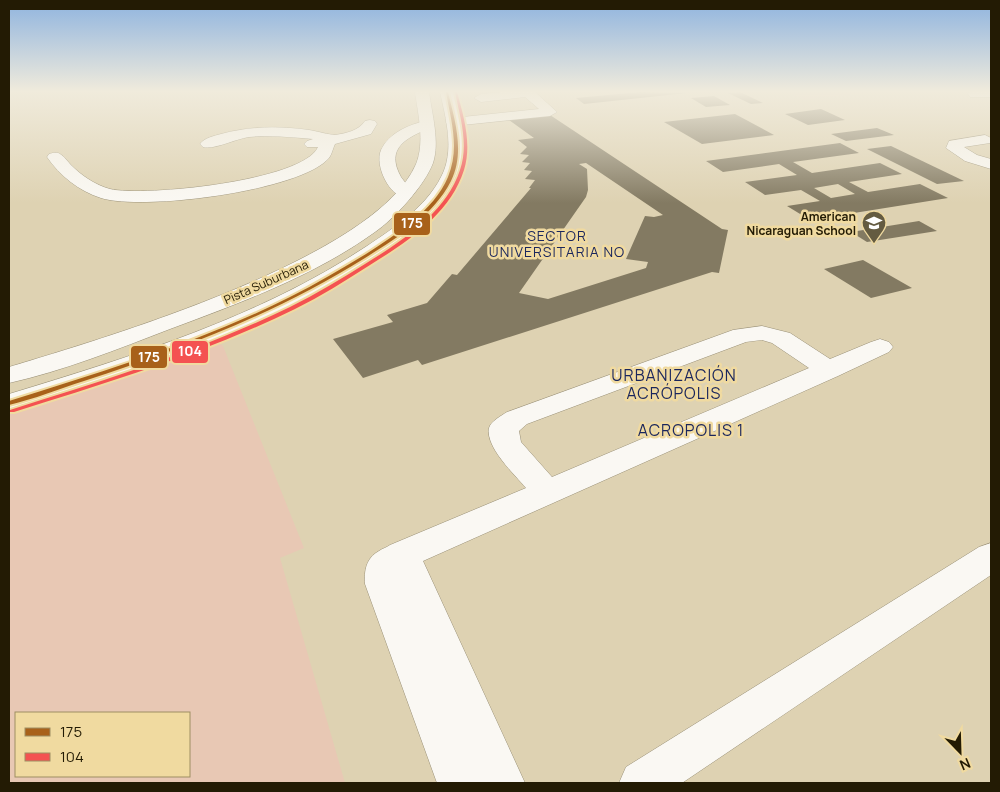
<svg xmlns="http://www.w3.org/2000/svg" width="1000" height="792" font-family="Manrope,sans-serif">
	<style>
		.green { fill: #e8c8b4; fill-rule: evenodd }
		.building { fill: #837a62; fill-rule: evenodd }
		.lines { fill: none; stroke-linecap: round; stroke-linejoin: round }
		.minor-casing { stroke: #999077; stroke-width: 1 }
		.major-casing { stroke: #999077; stroke-width: 1 }
		.minor { fill: #faf8f3; fill-rule: evenodd }
		.major { fill: #faf8f3; fill-rule: evenodd }
		.bus-1-casing { stroke: #f0daa0; stroke-width: 4 }
		.bus-2-casing { stroke: #f0daa0; stroke-width: 4 }
		.bus-1 { fill: #a8611a; fill-rule: evenodd }
		.bus-2 { fill: #f45251; fill-rule: evenodd }
		.labels { text-anchor: middle; dominant-baseline: central; stroke-width: 5; stroke-linejoin: round; paint-order: stroke }
		.far-poi-label { font-size: 12px; font-weight: bold; fill: #231b04; stroke: #f0daa0; text-anchor: end }
		.far-street-label { font-size: 12px; fill: #231b04; stroke: #f0daa0 }
		.far-neighbourhood-label { font-size: 14px; letter-spacing: 1px; fill: #1a265d; stroke: #f0daa0 }
		.neighbourhood-label { font-size: 16px; letter-spacing: 1px; fill: #1a265d; stroke: #f0daa0 }
		.line-badge { stroke: #f0daa0; stroke-width: 2 }
		.badge-label { font-size: 14px; text-anchor: middle; font-weight: bold; fill: #fff }
	</style>
	<rect width="100%" height="100%" fill="#ded2b2"/>
	<g class="green">
		<path d="M787 92H866L868 93 804 99Z"/>
		<path d="M209 335 223 346 304 548 280 558 345 783H9V403ZM16 713H189V776H16Z"/>
	</g>
	<g class="building">
		<path d="M640 92 687 93 584 104 576 98Z"/>
		<path d="M740 92 763 103 751 104 728 93Z"/>
		<path d="M714 96 730 105 706 107 691 98Z"/>
		<path d="M821 109 845 120 808 125 785 114Z"/>
		<path d="M735 114 774 135 702 144 664 122Z"/>
		<path d="M550 115 722 229 728 230 719 273 712 272 422 365 418 360 363 378 333 339 393 322 387 315 427 303 452 274 457 275 531 188H529L535 180 525 179 532 171 524 170 530 163 522 162 529 155 520 154 527 147 518 140 534 138 509 120ZM586 163 663 215 654 217 645 216 626 259 648 262 646 268 548 299 519 293 586 197 588 190 587 169 579 164Z"/>
		<path d="M877 128 894 135 846 141 831 134Z"/>
		<path d="M840 143 859 153 793 162 812 173 880 163 902 174 849 182 868 192 920 184 948 198 810 220 787 206 820 201 801 190 765 195 745 182 797 175 779 164 723 172 706 161ZM838 184 855 194 831 198 814 188Z"/>
		<path d="M891 146 964 181 937 184 867 149Z"/>
		<path d="M919 221 937 231 867 242 851 232Z"/>
		<path d="M863 260 912 288 871 298 824 269Z"/>
	</g>
	<g class="lines">
		<defs>
			<g id="minor">
				<path d="M501 92H535L557 112 550 116 453 126 448 125 446 122 448 119 453 118 539 109 525 97 481 102 474 98 481 94Z"/>
				<path d="M970 92H991V97H970L968 94Z"/>
				<path d="M370 120 375 121 377 124 371 134 335 144C333 148 332 154 329 158 301 191 142 211 101 198 79 191 60 176 47 157L49 154C53 153 57 152 60 154 64 156 68 162 71 165 81 175 95 185 110 189 144 197 303 181 318 147H307L304 144 307 141 313 139C292 137 270 135 249 137 235 139 214 150 203 147L200 144C204 138 214 136 221 134 250 126 279 126 309 130 316 131 330 135 335 135 347 133 358 131 365 121Z"/>
				<path d="M425 121 430 122 432 125 430 128C406 138 385 148 401 177 405 183 410 187 414 193L411 197C391 202 374 166 381 150 389 133 408 125 425 121Z"/>
				<path d="M985 135 991 138 990 143 964 147 977 155 991 159V169L965 161 946 148 949 141Z"/>
				<path d="M762 326 790 333 830 359 871 342 880 339 889 342 893 347 889 352 838 376 423 561 525 783H437L365 584C364 571 366 558 379 551 383 548 386 548 390 545L526 488C515 475 485 447 489 428 491 421 501 416 507 412L733 330ZM762 340 772 343 809 368 552 477 521 442 519 431 527 424 746 342Z"/>
				<path d="M991 543V575L682 783H619L626 767 979 547Z"/>
			</g>
			<g id="major">
				<path d="M415 92H429C432 114 440 142 433 163 425 185 394 219 375 232 314 276 240 303 170 329 118 349 63 371 9 383V367C105 338 376 258 416 164 425 142 418 114 415 92Z"/>
				<path d="M440 92H454C460 119 471 150 459 177 443 211 410 236 380 256 293 316 195 352 95 384 67 394 38 405 9 411V394C133 356 258 318 367 246 394 228 426 207 441 177 455 151 446 119 440 92Z"/>
			</g>
		</defs>
		<use href="#minor" class="minor-casing"/>
		<use href="#major" class="major-casing"/>
		<use href="#minor" class="minor"/>
		<use href="#major" class="major"/>
		<defs>
			<path id="bus-1" d="M446 92H448C455 121 465 152 451 181 433 216 397 238 365 258 277 313 183 349 84 381 59 389 34 399 9 405V401C104 371 201 342 290 297 316 284 341 269 366 254 395 235 434 211 448 177 460 148 451 121 446 92Z"/>
			<path id="bus-2" d="M455 92H457C464 117 472 145 464 170 450 214 407 242 370 265 345 281 321 296 295 309 205 353 109 382 14 412H10L9 411 10 410C105 380 200 351 290 307 316 294 341 279 365 264 402 241 446 213 460 170 469 144 460 117 455 92Z"/>
		</defs>
		<use href="#bus-1" class="bus-1-casing"/>
		<use href="#bus-2" class="bus-2-casing"/>
		<use href="#bus-1" class="bus-1"/>
		<use href="#bus-2" class="bus-2"/>
	</g>
	<linearGradient id="sky" x2="0" y2="1"><stop stop-color="#8fb4df"/><stop offset="0.45" stop-color="#f0ebdc"/><stop offset="1" stop-color="#f0ebdc" stop-opacity="0"/></linearGradient>
	<rect width="1000" height="203" fill="url(#sky)"/>
	<defs>
		<symbol id="school-pin" viewBox="-11 -11 22 30"><path d="M0 17L-7.5 6A9.5 9.5 0 1 1 7.5 6Z" fill="#645b41" stroke="#f0daa0"/><path d="M0-5L7-2L0 1L-7-2ZM-4 1L0 2.5L4 1V4Q0 6-4 4Z" fill="#fff"/></symbol>
	</defs>
	<g fill-rule="evenodd">
		<use href="#school-pin" x="860" y="209" width="28" height="38"/>
	</g>
	<g class="labels">
		<g class="far-poi-label">
			<text x="856" y="216">American<tspan x="856" dy="14">Nicaraguan School</tspan></text>
		</g>
		<g class="far-street-label">
			<text transform="translate(266 282) rotate(-24)">Pista Suburbana</text>
		</g>
		<g class="far-neighbourhood-label">
			<text x="557" y="235">SECTOR<tspan x="557" dy="16">UNIVERSITARIA NO</tspan></text>
		</g>
		<g class="neighbourhood-label">
			<text x="674" y="375">URBANIZACIÓN<tspan x="674" dy="18">ACRÓPOLIS</tspan></text>
			<text x="691" y="430">ACROPOLIS 1</text>
		</g>
	</g>
	<g class="line-badge">
		<rect x="393" y="212" width="38" height="24" rx="5" fill="#a8611a"/>
		<rect x="171" y="340" width="38" height="24" rx="5" fill="#f45251"/>
		<rect x="130" y="345" width="38" height="24" rx="5" fill="#a8611a"/>
	</g>
	<g class="badge-label">
		<text x="412" y="228">175</text>
		<text x="190" y="356">104</text>
		<text x="149" y="362">175</text>
	</g>
	<rect width="1000" height="792" fill="none" stroke="#231b04" stroke-width="20"/>
	<rect x="15" y="712" width="175" height="65" fill="#f0daa0" stroke="#9e8e62"/>
	<rect x="25" y="728" width="25" height="8" fill="#a8611a" stroke="#9e8e62"/>
	<text x="60" y="737" font-size="15" fill="#231b04">175</text>
	<rect x="25" y="753" width="25" height="8" fill="#f45251" stroke="#9e8e62"/>
	<text x="60" y="762" font-size="15" fill="#231b04">104</text>
	<g transform="translate(960 752) rotate(157)" stroke="#f0daa0" stroke-width="4" paint-order="stroke">
	<path d="M0-4L9 19L0 12L-9 19Z" fill="#231b04"/>
	<text y="-8" font-size="14" font-weight="bold" text-anchor="middle" fill="#231b04">N</text>
	</g>
</svg>
